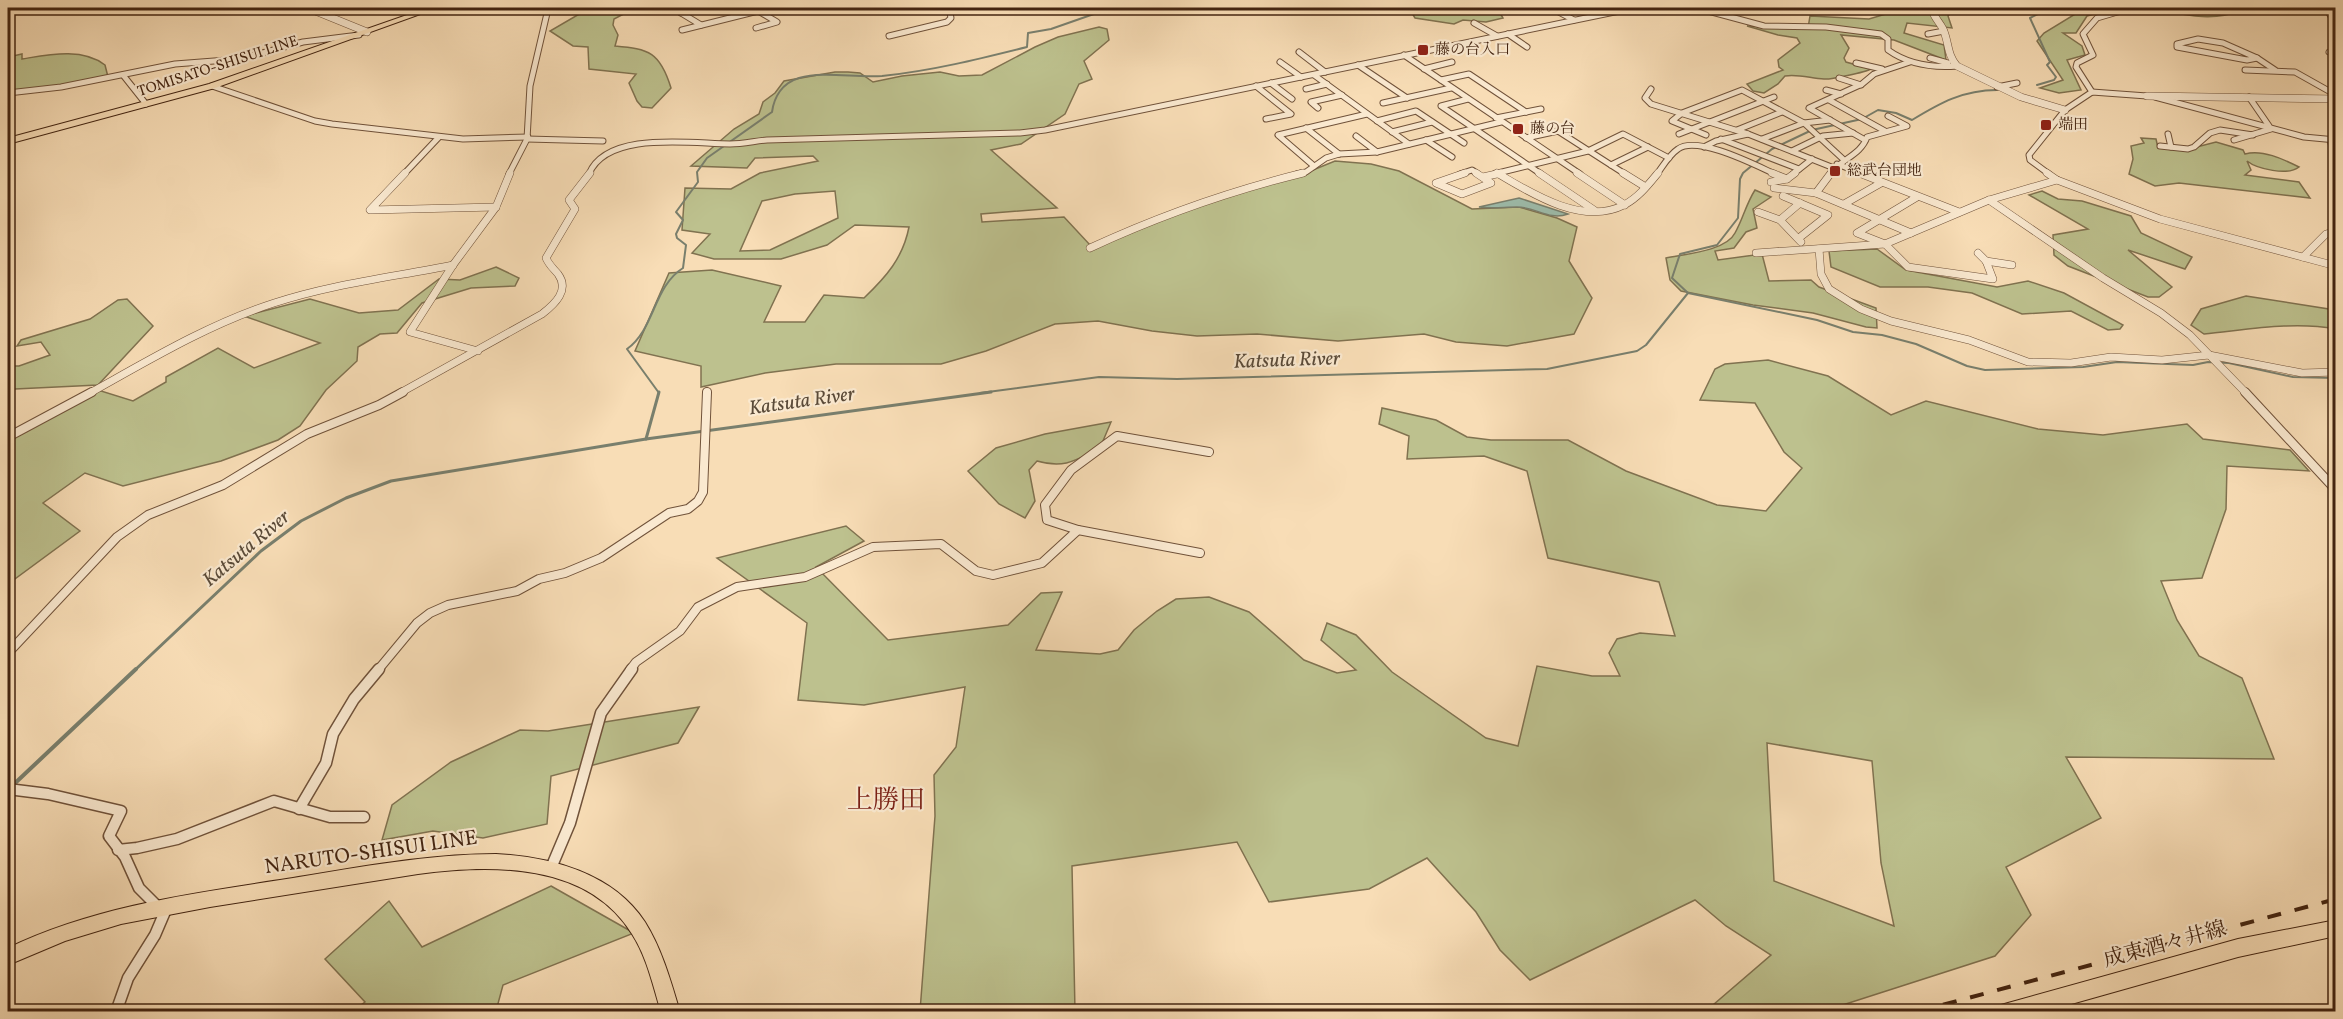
<svg xmlns="http://www.w3.org/2000/svg" width="2343" height="1019" font-family="Vollkorn,'Noto Serif JP',serif">
	<style>
		.green { fill: #bdc18e; stroke: #807250; stroke-width: 1.5; fill-rule: evenodd }
		.water { fill: #9dbcab; stroke: #797f6d; stroke-width: 1.5 }
		.lines { fill: none; stroke-linecap: round; stroke-linejoin: round }
		.stream-far2 { stroke: #797f6d; stroke-width: 2 }
		.stream-far1 { stroke: #797f6d; stroke-width: 3 }
		.stream { stroke: #797f6d; stroke-width: 4 }
		.minor-far3-casing { stroke: #70523a; stroke-width: 7 }
		.minor-far2-casing { stroke: #70523a; stroke-width: 8 }
		.minor-far1-casing { stroke: #70523a; stroke-width: 10 }
		.minor-casing { stroke: #70523a; stroke-width: 13 }
		.tertiary-casing { stroke: #70523a; stroke-width: 8 }
		.primary-casing { stroke: #432411; stroke-width: 2 }
		.minor-far3 { stroke: #fae9d0; stroke-width: 5 }
		.minor-far2 { stroke: #fae9d0; stroke-width: 7 }
		.minor-far1 { stroke: #fae9d0; stroke-width: 8 }
		.minor { stroke: #fae9d0; stroke-width: 10 }
		.tertiary { stroke: #fae9d0; stroke-width: 7 }
		.primary { fill: #f8ddb6; fill-rule: evenodd }
		.rail { stroke: #432411; stroke-width: 4; stroke-dasharray: 14 14; stroke-linecap: butt }
		.poi-dot { fill: #8f2418; stroke: #fae9d0; stroke-width: 2 }
		.labels { text-anchor: middle; dominant-baseline: central; stroke-width: 4.5; stroke-linejoin: round; paint-order: stroke }
		.far-poi-label { font-size: 15px; fill: #432411; stroke: #fae9d0; text-anchor: start }
		.far-street-label { font-size: 15px; fill: #432411; stroke: #fae9d0 }
		.water-label { font-size: 20px; font-style: italic; fill: #5a4a38; stroke: #fae9d0 }
		.near-street-label { font-size: 21px; fill: #432411; stroke: #fae9d0 }
		.near-quarter-label { font-size: 26px; fill: #7a1f14; stroke: #fae9d0 }
	</style>
	<rect width="100%" height="100%" fill="#f8ddb6"/>
	<filter id="stains"><feTurbulence type="fractalNoise" baseFrequency=".00333" numOctaves="4"/><feColorMatrix values="0 0 0 0 .2 0 0 0 0 .09 0 0 0 0 .02 0 0 0 .5 -.17"/></filter>
	<radialGradient id="worn" r=".72"><stop offset=".6" stop-color="#630" stop-opacity="0"/><stop offset="1" stop-color="#630" stop-opacity=".3"/></radialGradient>
	<g class="green">
		<path d="M597 8H635L614 19 613 25 618 35 615 46C649 49 660 52 671 88L652 108 642 107 637 101 629 83 636 74 589 69 588 47 573 46 550 31 581 13Z"/>
		<path d="M1409 8H1497L1503 18 1486 22 1463 20 1454 24 1415 18Z"/>
		<path d="M1906 8H1959L1954 9 1948 16 1952 28 1907 23 1904 33 1944 45 1946 60 1894 40 1841 35 1849 48 1844 58 1846 62 1871 69C1866 72 1829 80 1824 79 1810 78 1798 74 1785 76L1778 84 1764 93 1753 91 1747 84 1783 70 1779 67 1778 60 1800 43 1797 38 1778 35 1747 26 1808 28 1810 16 1869 19Z"/>
		<path d="M2085 8H2117L2087 16 2076 33H2063L2082 46 2085 55 2067 60 2081 90 2059 93 2040 88 2063 80 2037 41 2044 33Z"/>
		<path d="M2151 8H2242V10C2211 23 2182 14 2151 8Z"/>
		<path d="M1099 27 1107 29 1109 40 1084 61 1092 79 1079 84 1065 114 1021 144 991 150 1057 208 981 214 982 222 1064 217 1090 245 1242 190 1313 170 1335 161 1371 164 1399 171 1472 209 1519 207 1557 218 1577 227 1569 261 1592 298 1574 334 1507 346 1456 342 1424 334 1338 341 1257 334 1197 336 1152 331 1098 321 1055 324 986 351 941 364H836L765 373 701 387V366L635 351 669 273 712 270 781 286 764 322H805L824 295 864 298C886 277 903 258 909 227L855 225 827 245 781 259H714L692 253 710 234 682 230 685 188 731 189 760 173 818 161 813 156 755 158 747 168 691 166 734 129 759 114 763 102 775 93 784 81 835 72H848L860 73 873 82 902 76 940 72 959 76 982 75 1035 47 1058 37ZM835 191 838 218 770 250 740 251 762 201 795 194Z"/>
		<path d="M22 54V59C47 55 82 47 105 65L108 77 62 86 8 92V57Z"/>
		<path d="M2141 138 2156 139 2158 148 2185 150 2216 142 2243 150 2245 154C2262 149 2283 159 2299 167 2288 176 2257 169 2247 161L2251 170 2245 175 2299 182 2310 198 2179 183 2155 186 2129 174 2133 159 2131 146 2144 143Z"/>
		<path d="M1755 190 1771 197 1753 209 1757 228 1746 232 1734 248 1715 251 1718 260 1762 254 1769 281 1811 280 1819 287 1876 308 1877 328 1866 327 1813 313 1753 305 1681 291 1670 280 1666 258C1685 254 1726 251 1735 233 1743 219 1746 204 1755 190Z"/>
		<path d="M2042 191 2058 199 2082 201 2131 216 2141 233 2192 257 2185 269 2128 250 2172 287 2159 297H2148L2068 266 2054 255 2053 235 2088 229 2029 195Z"/>
		<path d="M1877 249 1906 270 1997 287 2028 281 2064 293 2123 325 2120 329 2108 330 2071 311 2022 314 1972 293 1928 287H1880L1831 267 1829 251Z"/>
		<path d="M496 267 519 278 515 286 471 288 422 303 397 333 380 334 358 347 357 361 326 390 300 426 278 440 221 461 123 486 85 473 43 503 80 531 8 584V525L11 523 8 517V437L98 390 133 401 166 382V377L218 348 254 368 320 343 244 316 310 299 359 313 398 310 439 279 460 280Z"/>
		<path d="M2246 296 2335 310V329C2294 321 2246 330 2204 334L2191 325 2201 309Z"/>
		<path d="M127 299 153 326 98 385 15 389 8 394V366H19L50 355 41 342 17 346 21 340 90 319 118 300Z"/>
		<path d="M1768 360 1828 376 1891 415 1926 401 2038 429 2103 435 2187 424 2203 439 2290 450 2309 471 2227 466 2226 509 2202 578 2161 581 2177 620 2199 656 2242 678 2274 759 2066 757 2101 818 2006 867 2031 915 1995 956 1824 1011H1706L1771 955 1726 926 1695 900 1530 980 1500 950 1476 912 1427 858 1369 889 1269 902 1237 842 1072 866 1075 1011H920L935 816 934 775 956 747 965 687 864 705 798 700 807 623 717 558 846 526 864 541 816 567 888 640 1008 625 1041 593 1062 592 1036 650 1100 654 1118 650 1134 630 1157 611 1176 599 1209 597 1249 612 1304 660 1337 673 1356 670 1321 640 1327 623 1356 635 1392 672 1486 738 1518 746 1537 666 1592 676H1620L1609 653 1617 639 1640 633 1675 636 1659 582 1548 558 1527 471 1484 456 1407 459 1409 436 1379 424 1382 408 1436 420 1467 437 1491 440H1568L1626 471 1717 505 1766 511 1802 468 1784 452 1755 403 1700 400 1715 369 1725 364ZM1767 743 1872 761 1881 863 1894 926 1774 881Z"/>
		<path d="M1111 422 1100 448C1076 460 1065 469 1037 461L1029 470 1035 501 1025 518 999 504 968 471 996 448 1045 434Z"/>
		<path d="M699 707 678 743 551 776 547 824 483 838 433 831 382 840 392 805 451 762 520 730 548 731Z"/>
		<path d="M551 886 634 933 503 985 496 1011H353L365 1002 325 959 389 901 422 947Z"/>
	</g>
	<path class="water" d="M1519 198 1568 214C1549 221 1536 207 1517 207 1504 207 1492 209 1479 207Z"/>
	<g class="lines">
		<g class="stream-far2">
			<path d="M2037 85 2054 80 2056 77 2047 65 2050 62 2030 18 2050 8"/>
			<path d="M1997 90C1963 90 1940 103 1912 120L1896 113 1878 110 1862 119 1812 130 1772 149 1743 173 1740 179 1738 218 1717 245 1680 254 1672 278 1688 293 1817 320 1853 332 1882 335 1916 344 1967 366 1985 370 2083 367 2117 362 2193 365 2208 362 2229 363 2293 377 2336 378"/>
			<path d="M659 393 627 349C655 329 653 287 683 268L686 245 677 238 676 234 683 220 676 212 698 182 697 172 707 158 772 112C774 97 782 83 799 78 824 71 855 78 882 76 931 71 979 59 1027 47L1028 33 1051 29 1111 8"/>
			<path d="M980 393 1099 377 1177 379 1547 369 1637 351 1646 345 1688 293"/>
		</g>
		<g class="stream-far1">
			<path d="M646 439 659 392"/>
			<path d="M135 670 261 551 301 521 346 498 391 481 646 439 991 392"/>
		</g>
		<path class="stream" d="M12 786 136 669"/>
		<defs>
			<g id="minor-far3">
				<path d="M673 8 701 25"/>
				<path d="M710 8 715 11 729 8"/>
				<path d="M1551 8 1574 20"/>
				<path d="M1697 8 1764 26 1826 27 1881 34 1888 39V50C1909 65 1932 68 1957 66"/>
				<path d="M2326 8 2336 25"/>
				<path d="M755 9 777 22 756 28"/>
				<path d="M681 13 703 8"/>
				<path d="M1474 23 1497 36"/>
				<path d="M682 30 758 11"/>
				<path d="M1508 34 1527 47"/>
				<path d="M1928 34 1944 31"/>
				<path d="M889 36 947 22 951 18 949 8"/>
				<path d="M2198 39 2223 43 2257 58 2247 60 2177 47V44Z"/>
				<path d="M1299 52 1325 72"/>
				<path d="M2329 52 2336 54"/>
				<path d="M1404 55 1580 174"/>
				<path d="M1930 58 1948 63"/>
				<path d="M2257 58 2275 70"/>
				<path d="M1280 62 1301 77"/>
				<path d="M1856 63 1882 69"/>
				<path d="M1358 65 1407 98"/>
				<path d="M1424 69 1452 62"/>
				<path d="M2245 70 2295 72 2336 95"/>
				<path d="M123 75 146 104"/>
				<path d="M1314 75 1409 144"/>
				<path d="M1839 78 1861 85"/>
				<path d="M1441 80 1469 74 1526 112"/>
				<path d="M1271 83 1292 99"/>
				<path d="M212 86 315 121 332 124 463 139 528 137"/>
				<path d="M1256 86 1291 114 1266 119"/>
				<path d="M1997 87 2017 83"/>
				<path d="M1306 89 1327 84"/>
				<path d="M1651 89 1645 98 1651 104 1748 134 1834 168"/>
				<path d="M1826 90 1841 94"/>
				<path d="M2092 92 2076 67 2077 63 2093 55 2083 34 2097 18 2131 8"/>
				<path d="M8 93 61 87 175 64 240 59 303 42 359 35"/>
				<path d="M2155 97 2304 137 2336 140"/>
				<path d="M2249 97 2269 126"/>
				<path d="M1468 99 1441 106 1541 174"/>
				<path d="M1829 100 1885 131"/>
				<path d="M1383 103 1451 88"/>
				<path d="M1318 108 1311 102 1342 95"/>
				<path d="M1496 118 1541 109"/>
				<path d="M1377 121 1416 111 1464 143"/>
				<path d="M1306 128 1339 154"/>
				<path d="M1737 130 1782 112"/>
				<path d="M1392 132 1432 122"/>
				<path d="M1679 134 1774 97"/>
				<path d="M2168 134 2171 147"/>
				<path d="M1706 135 1672 121 1682 113 1742 90 1804 123 1843 159"/>
				<path d="M1356 136 1377 152"/>
				<path d="M1526 138 1558 131 1625 174"/>
				<path d="M527 139 603 141"/>
				<path d="M1721 139 1799 169"/>
				<path d="M1762 139 1804 123 1830 120"/>
				<path d="M2330 139 2336 164"/>
				<path d="M1426 140 1452 157"/>
				<path d="M1865 140 1809 108 1862 84 1874 74 1910 62"/>
				<path d="M2234 140 2271 129"/>
				<path d="M2160 146 2188 149 2194 147 2210 133 2220 130 2253 135"/>
				<path d="M1704 147 1716 141 1748 134"/>
				<path d="M1792 151 1823 136 1853 133"/>
				<path d="M1837 164 1863 174"/>
				<path d="M1611 165 1648 147"/>
				<path d="M1314 166 1278 135 1367 114"/>
				<path d="M1497 173 1499 174"/>
				<path d="M404 174 439 137"/>
				<path d="M509 174 527 139 530 86 548 9"/>
				<path d="M589 174C607 130 693 144 730 144 743 144 755 141 767 140L1020 133 1045 130 1634 8"/>
				<path d="M1297 174 1306 172 1326 158 1339 154 1377 152 1501 122"/>
				<path d="M1460 174 1472 170 1478 174"/>
				<path d="M1494 174 1588 151 1623 134 1669 158"/>
				<path d="M1657 174C1663 166 1669 155 1678 149 1697 135 1755 165 1775 174"/>
				<path d="M1793 174 1812 159"/>
				<path d="M1830 174C1841 159 1861 155 1867 137L1907 126 1888 116"/>
				<path d="M2049 174 2030 160 2029 155 2065 110 2092 92 2147 96"/>
			</g>
			<g id="minor-far2">
				<path d="M405 173 370 210 496 207"/>
				<path d="M1465 173 1436 183 1462 194 1491 183 1476 173"/>
				<path d="M1497 173C1532 194 1583 226 1624 205 1638 198 1649 184 1658 173"/>
				<path d="M1539 173 1594 210"/>
				<path d="M1577 173 1625 205"/>
				<path d="M1623 173 1644 186"/>
				<path d="M1772 173 1787 179"/>
				<path d="M1859 173 1959 212"/>
				<path d="M2047 173 2057 180 2160 219 2336 266"/>
				<path d="M1483 177 1501 173"/>
				<path d="M1771 182 1787 179 1795 173"/>
				<path d="M1774 188 1816 193 1911 233"/>
				<path d="M1816 193 1831 173"/>
				<path d="M1783 196 1828 215 1799 238"/>
				<path d="M1917 197 1857 233 1885 244 1908 267 1993 279 1986 261 1978 253"/>
				<path d="M1989 200 2103 278 2161 313 2190 335 2246 393"/>
				<path d="M1844 204 1881 183"/>
				<path d="M1758 212 1780 220 1801 242"/>
				<path d="M1780 220 1800 203"/>
				<path d="M1090 248C1159 216 1230 191 1303 173"/>
				<path d="M1819 249 1821 274 1829 289 1861 309 1891 321 1969 340 2028 362 2071 363 2111 357 2162 360 2209 355 2302 373 2336 372"/>
				<path d="M1756 253 1885 244 1989 200 2057 180"/>
				<path d="M2303 257 2326 234 2336 231"/>
				<path d="M1986 261 2012 265"/>
				<path d="M478 351 410 332 453 265 496 207 510 173"/>
				<path d="M90 393C149 360 209 324 274 303 332 284 393 277 453 265"/>
				<path d="M400 393 542 314C555 304 570 290 558 274 553 268 549 265 546 258L575 209 569 200 590 173"/>
			</g>
			<g id="minor-far1">
				<path d="M2245 392 2336 490"/>
				<path d="M8 437 92 392"/>
				<path d="M1078 530 1200 553"/>
				<path d="M8 653 117 537 148 515 223 485 307 434 379 405 403 392"/>
				<path d="M378 670 417 623 430 613 448 605 517 591 539 579 565 573 601 558 669 513 688 509 698 501 703 492 707 392"/>
				<path d="M630 670 636 662 680 631 698 607 737 587 805 577 873 547 941 544 976 571 993 575 1042 563 1078 530 1047 520 1045 505 1071 470 1117 436 1209 452"/>
			</g>
			<g id="minor">
				<path d="M8 789 48 794 121 811 109 836 125 857 139 888 159 908"/>
				<path d="M299 809 326 763 333 734 354 699 379 669"/>
				<path d="M118 850 137 848 177 839 274 801 330 817H364"/>
				<path d="M551 868 570 823 601 713 632 669"/>
				<path d="M116 1012 128 978 155 935 167 907"/>
			</g>
			<g id="tertiary">
				<path d="M308 8 367 32"/>
				<path d="M1932 8C1933 17 1939 21 1943 29 1949 42 1947 55 1957 66L2021 97 2065 110"/>
				<path d="M2147 96 2336 99"/>
			</g>
			<g id="primary">
				<path d="M427 8H437L215 88 8 144V138L209 84Z"/>
				<path d="M496 854C551 857 613 873 645 922 662 949 671 982 680 1012H661C653 986 647 957 632 934 588 862 491 864 418 874L210 907 121 924 65 941 8 965V948C97 905 196 893 293 878 361 867 428 854 496 854Z"/>
				<path d="M2336 920V936L2238 957 2043 1012H1999L2001 1005 2008 1003 2238 939Z"/>
			</g>
		</defs>
		<use href="#minor-far3" class="minor-far3-casing"/>
		<use href="#minor-far2" class="minor-far2-casing"/>
		<use href="#minor-far1" class="minor-far1-casing"/>
		<use href="#minor" class="minor-casing"/>
		<use href="#tertiary" class="tertiary-casing"/>
		<use href="#primary" class="primary-casing"/>
		<use href="#minor-far3" class="minor-far3"/>
		<use href="#minor-far2" class="minor-far2"/>
		<use href="#minor-far1" class="minor-far1"/>
		<use href="#minor" class="minor"/>
		<use href="#tertiary" class="tertiary"/>
		<use href="#primary" class="primary"/>
		<path class="rail" d="M1916 1012 2336 899"/>
	</g>
	<g class="poi-dot">
		<rect x="1417" y="44" width="12" height="12" rx="3"/>
		<rect x="2040" y="119" width="12" height="12" rx="3"/>
		<rect x="1512" y="123" width="12" height="12" rx="3"/>
		<rect x="1829" y="165" width="12" height="12" rx="3"/>
	</g>
	<g class="labels">
		<g class="far-poi-label">
			<text x="1435" y="50">藤の台入口</text>
			<text x="2058" y="125">端田</text>
			<text x="1530" y="129">藤の台</text>
			<text x="1847" y="171">総武台団地</text>
		</g>
		<g class="far-street-label">
			<text transform="translate(218 67) rotate(-18)">TOMISATO-SHISUI LINE</text>
		</g>
		<g class="water-label">
			<text transform="translate(1287 361) rotate(-2)">Katsuta River</text>
			<text transform="translate(802 402) rotate(-8)">Katsuta River</text>
			<text transform="translate(247 549) rotate(-40)">Katsuta River</text>
		</g>
		<g class="near-street-label">
			<text transform="translate(371 853) rotate(-8)">NARUTO-SHISUI LINE</text>
			<text transform="translate(2165 945) rotate(-15)">成東酒々井線</text>
		</g>
		<g class="near-quarter-label">
			<text x="886" y="801">上勝田</text>
		</g>
	</g>
	<rect width="2343" height="1019" fill="none" stroke="#f8ddb6" stroke-width="30"/>
	<rect x="9" y="9" width="2325" height="1001" fill="none" stroke="#432411" stroke-width="3"/>
	<rect x="15" y="15" width="2313" height="989" fill="none" stroke="#432411" stroke-width="1.5"/>
	<rect width="100%" height="100%" filter="url(#stains)"/>
	<rect width="100%" height="100%" fill="url(#worn)"/>
</svg>
